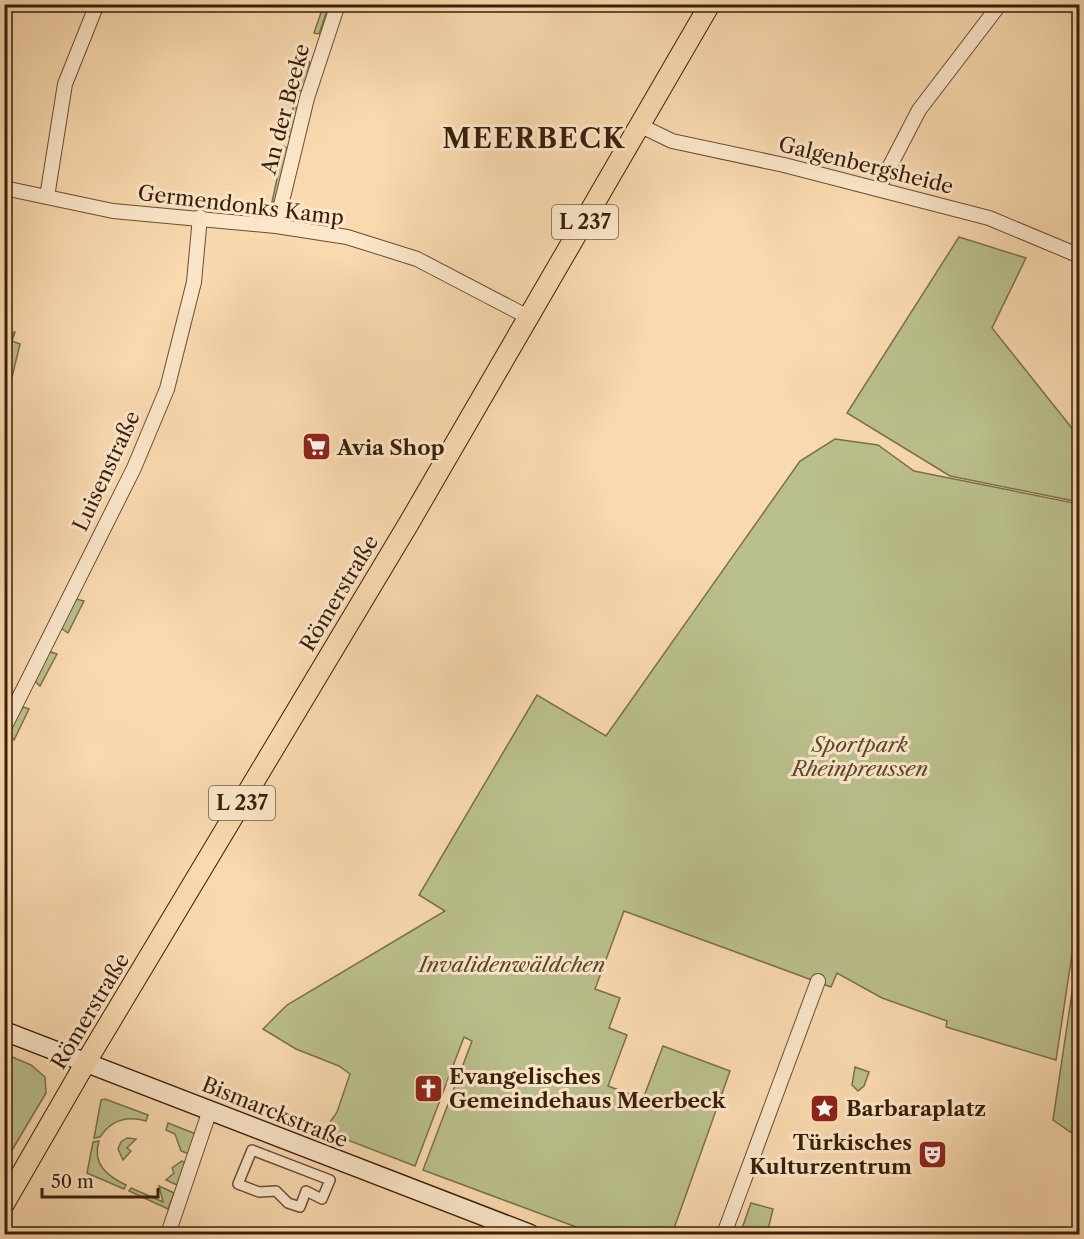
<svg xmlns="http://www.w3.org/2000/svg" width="1084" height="1239" font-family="'Libre Caslon Text',serif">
  <rect width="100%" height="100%" fill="#f9d9ae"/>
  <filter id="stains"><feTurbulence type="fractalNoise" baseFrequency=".00333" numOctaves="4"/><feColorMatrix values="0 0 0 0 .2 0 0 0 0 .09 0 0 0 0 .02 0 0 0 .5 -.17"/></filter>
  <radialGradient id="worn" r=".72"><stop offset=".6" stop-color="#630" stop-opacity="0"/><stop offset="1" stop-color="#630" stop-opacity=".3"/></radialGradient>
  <g fill="#bac08d" stroke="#7a704b" stroke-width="1.5">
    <polygon points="324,4 329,5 319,34 314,33"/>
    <polygon points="307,59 310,63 303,92 297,89"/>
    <polygon points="294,105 298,109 292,136 285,137"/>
    <polygon points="284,146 289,150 278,202 272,202"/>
    <polygon points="959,237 1026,258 992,328 1079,437 1079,502 950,476 847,413"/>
    <polygon points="14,332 15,332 12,341 20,344 6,402 5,374"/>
    <polygon points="835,439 878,445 914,471 1079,504 1079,908 1056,1060 946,1027 947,1021 882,998 837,973 831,987 624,911 595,989 620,998 609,1028 627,1035 608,1086 643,1099 663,1046 730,1071 672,1234 595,1234 423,1170 472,1041 464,1037 415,1166 324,1131 337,1112 350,1074 339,1066 296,1049 263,1029 287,1005 445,911 419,895 537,695 606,736 800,461"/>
    <polygon points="76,599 84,601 68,633 61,628"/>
    <polygon points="51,652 57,654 40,686 34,680 48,653"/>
    <polygon points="23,707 29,709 14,740 7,733"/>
    <polygon points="1079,946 1079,1138 1053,1120"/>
    <polygon points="5,1054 31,1065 45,1077 46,1093 5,1162"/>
    <polygon points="855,1067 869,1072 864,1086 858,1091 852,1085"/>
    <path d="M105,1099L148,1115L146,1121C126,1115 111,1120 100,1137L94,1138L101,1100Z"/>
    <polygon points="168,1123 196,1134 189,1154 181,1151 175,1134 166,1130"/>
    <polygon points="127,1138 136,1139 127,1148 131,1151 123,1160 118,1149 121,1142"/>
    <path d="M99,1141C92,1164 107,1176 126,1185L124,1189L87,1173L93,1142Z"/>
    <polygon points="182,1161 185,1163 177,1185 166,1180 174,1173 172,1168"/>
    <polygon points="159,1186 174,1193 168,1209 129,1191 131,1188 163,1202"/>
    <polygon points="751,1203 773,1209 767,1234 740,1234"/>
  </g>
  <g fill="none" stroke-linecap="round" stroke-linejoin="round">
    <defs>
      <polygon id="pedestrian" points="252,1150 330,1180 322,1199 306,1191 300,1207 288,1203 276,1191 259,1192 238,1184"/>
      <g id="minor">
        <polyline points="639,125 672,141 784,165 989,218 1080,256"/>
        <polyline points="4,188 113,211 276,226 347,237 417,259 530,318"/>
        <polyline points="878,189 919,110 1000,4"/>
        <polyline points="47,197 65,84 97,4"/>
        <polyline points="276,226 307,98 338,4"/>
        <polyline points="4,728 134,468 167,389 194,282 200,217"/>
        <polyline points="168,1234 210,1110"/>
        <polyline points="724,1234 818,981"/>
      </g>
      <polyline id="secondary" points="4,1031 530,1234"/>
      <polyline id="primary" points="4,1204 86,1062 409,523 710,4"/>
    </defs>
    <use href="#pedestrian" stroke="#6a4e32" stroke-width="12"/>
    <use href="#minor" stroke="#6a4e32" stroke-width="16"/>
    <use href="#secondary" stroke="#3a1f09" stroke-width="21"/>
    <use href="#primary" stroke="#3a1f09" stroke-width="22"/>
    <use href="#pedestrian" stroke="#fbe6ca" stroke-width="9"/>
    <use href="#minor" stroke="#fbe6ca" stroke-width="14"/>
    <use href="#secondary" stroke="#fbe6ca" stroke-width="18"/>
    <use href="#primary" stroke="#f9d9ae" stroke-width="20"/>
  </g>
  <defs>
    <symbol id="supermarket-square" viewBox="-11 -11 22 22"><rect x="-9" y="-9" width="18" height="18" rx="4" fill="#8f2418" stroke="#fbe6ca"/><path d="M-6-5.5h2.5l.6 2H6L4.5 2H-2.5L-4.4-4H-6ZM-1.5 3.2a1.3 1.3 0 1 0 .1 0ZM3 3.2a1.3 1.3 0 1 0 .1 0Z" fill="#fff"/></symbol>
    <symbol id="church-square" viewBox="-11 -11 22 22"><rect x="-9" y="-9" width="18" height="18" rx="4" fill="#8f2418" stroke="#fbe6ca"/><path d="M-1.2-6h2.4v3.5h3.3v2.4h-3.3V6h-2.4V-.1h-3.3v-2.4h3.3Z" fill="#fff"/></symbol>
    <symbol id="sight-square" viewBox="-11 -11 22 22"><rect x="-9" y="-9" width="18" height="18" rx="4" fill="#8f2418" stroke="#fbe6ca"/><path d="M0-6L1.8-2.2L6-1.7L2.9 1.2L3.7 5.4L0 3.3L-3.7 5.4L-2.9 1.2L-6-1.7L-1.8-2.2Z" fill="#fff"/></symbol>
    <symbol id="theatre-square" viewBox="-11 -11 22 22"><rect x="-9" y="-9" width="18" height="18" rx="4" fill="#8f2418" stroke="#fbe6ca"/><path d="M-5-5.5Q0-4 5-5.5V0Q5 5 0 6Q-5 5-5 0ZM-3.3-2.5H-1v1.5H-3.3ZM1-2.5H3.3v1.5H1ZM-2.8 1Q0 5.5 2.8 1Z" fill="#fff"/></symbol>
  </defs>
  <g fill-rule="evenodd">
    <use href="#supermarket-square" x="300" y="430" width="33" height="33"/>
    <use href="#church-square" x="412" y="1072" width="33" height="33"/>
    <use href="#sight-square" x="808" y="1092" width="33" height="33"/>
    <use href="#theatre-square" x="916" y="1138" width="33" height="33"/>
  </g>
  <g text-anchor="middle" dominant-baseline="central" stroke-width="6" stroke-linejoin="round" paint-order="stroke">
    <g fill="#fbe6ca" stroke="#745b43" stroke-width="1.5">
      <rect x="552" y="205" width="66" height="34" rx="4.5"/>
      <rect x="209" y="786" width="66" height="34" rx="4.5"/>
    </g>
    <g font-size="20" font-weight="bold" fill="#3a1f09">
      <text x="585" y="222">L 237</text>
      <text x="242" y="803">L 237</text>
    </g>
    <g font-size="21" fill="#3a1f09" stroke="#fbe6ca">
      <text transform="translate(285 109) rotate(-75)">An der Beeke</text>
      <text transform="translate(866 165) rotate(14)">Galgenbergsheide</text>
      <text transform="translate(241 205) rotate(7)">Germendonks Kamp</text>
      <text transform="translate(106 471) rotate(-65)">Luisenstraße</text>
      <text transform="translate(339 593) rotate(-59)">Römerstraße</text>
      <text transform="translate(90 1011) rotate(-59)">Römerstraße</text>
      <text transform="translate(275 1112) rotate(22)">Bismarckstraße</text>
    </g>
    <g font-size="21" font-weight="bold" fill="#3a1f09" stroke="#fbe6ca" text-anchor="start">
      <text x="337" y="447">Avia Shop</text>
      <text x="449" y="1076">Evangelisches<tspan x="449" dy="24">Gemeindehaus Meerbeck</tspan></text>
      <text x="846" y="1108">Barbaraplatz</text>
      <text x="912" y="1142" text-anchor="end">Türkisches<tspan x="912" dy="24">Kulturzentrum</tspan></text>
    </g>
    <g font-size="21" font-style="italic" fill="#5a472a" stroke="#fbe6ca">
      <text x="860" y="744">Sportpark<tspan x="860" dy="24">Rheinpreussen</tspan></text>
      <text x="512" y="964">Invalidenwäldchen</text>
    </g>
    <g font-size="27" font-weight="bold" letter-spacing="1.5" fill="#3a1f09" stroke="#fbe6ca">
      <text x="534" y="138">MEERBECK</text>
    </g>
  </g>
  <rect width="1084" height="1239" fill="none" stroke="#f9d9ae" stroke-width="24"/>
  <rect x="6" y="6" width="1072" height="1227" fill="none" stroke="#3a1f09" stroke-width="3"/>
  <rect x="12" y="12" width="1060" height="1215" fill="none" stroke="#3a1f09" stroke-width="1.5"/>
  <path d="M42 1188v9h116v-9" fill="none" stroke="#3a1f09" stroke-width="3"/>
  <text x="51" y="1188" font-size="18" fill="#3a1f09" stroke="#fbe6ca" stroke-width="4.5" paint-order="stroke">50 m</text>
  <rect width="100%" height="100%" filter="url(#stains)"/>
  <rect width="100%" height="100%" fill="url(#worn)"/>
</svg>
